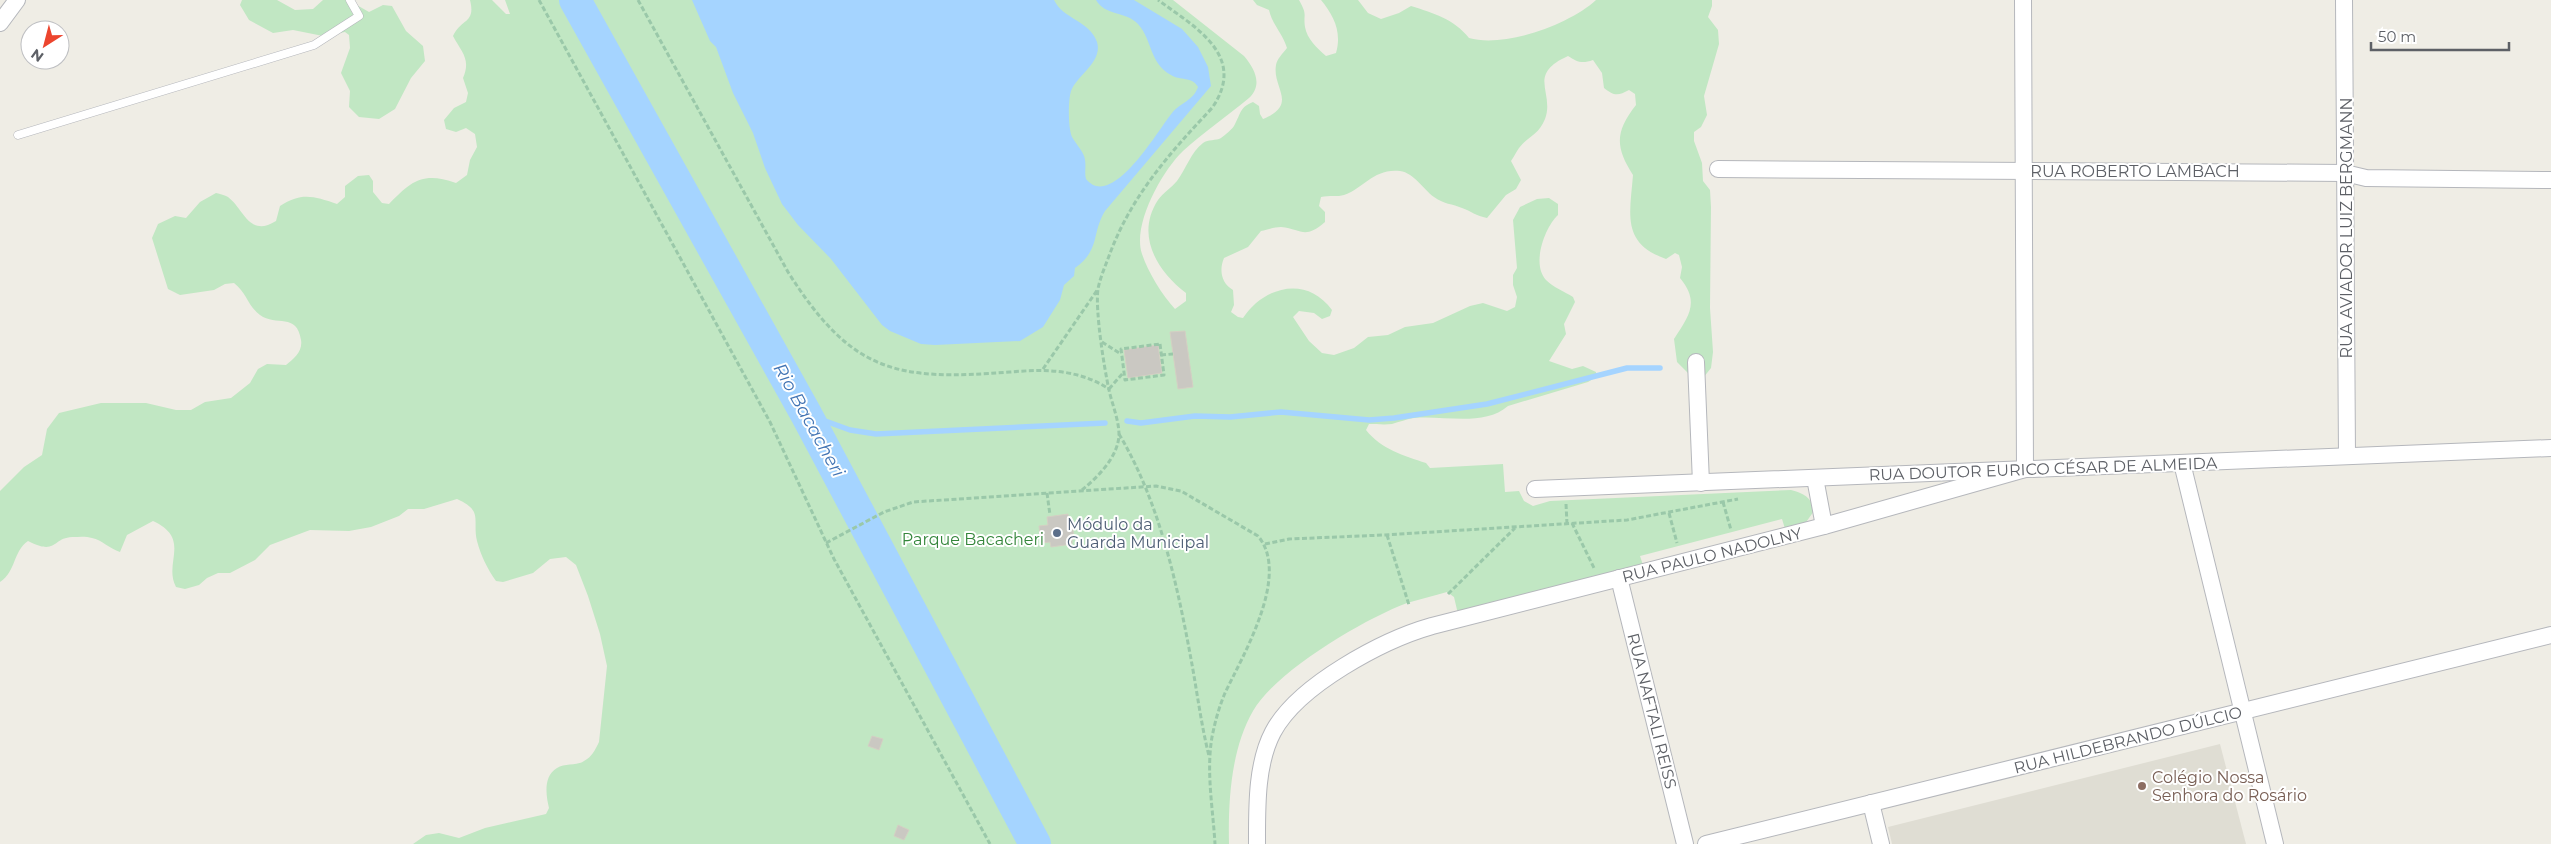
<svg xmlns="http://www.w3.org/2000/svg" width="2551" height="844" font-family="Montserrat,sans-serif">
  <rect width="100%" height="100%" fill="#efede5"/>
  <polygon fill="#dfddd3" points="2220,744 2246,844 1892,844 1888,827"/>
  <g fill="#c1e7c3">
    <polygon points="242,0 277,0 295,10 313,9 323,0 353,0 355,4 369,12 383,5 392,6 406,31 423,46 425,61 411,78 395,109 379,119 359,117 349,107 350,91 341,73 350,48 349,35 345,32 323,36 293,30 273,33 249,20 240,5"/>
    <path d="M470,0H492L506,14H510L505,0H1173L1244,56C1255,69 1263,85 1249,98C1227,116 1204,132 1183,151C1162,171 1132,225 1142,254C1148,272 1162,295 1175,309L1186,301V293C1157,271 1135,235 1158,200C1163,193 1171,188 1177,181C1186,169 1191,152 1203,143C1208,139 1216,141 1221,138C1225,135 1233,129 1235,124C1241,113 1240,107 1253,102L1259,106L1260,114L1263,119C1299,104 1272,88 1276,65C1277,59 1283,53 1287,48C1283,34 1272,24 1269,10L1257,5L1253,0H1299C1308,16 1303,13 1305,27C1307,39 1317,48 1326,56L1336,53C1342,32 1334,16 1321,0H1358L1368,13L1381,19L1399,13L1411,6C1433,13 1454,19 1469,38C1504,48 1569,25 1596,0H1712V6L1708,17L1718,30L1719,44L1704,96L1707,115L1701,127L1694,132V141L1702,163L1703,181L1710,190L1711,207L1710,308L1713,352L1711,368L1703,378L1692,377L1677,362L1674,339C1689,316 1700,302 1680,278L1682,267L1679,255L1675,253L1666,259C1621,243 1630,214 1633,175C1615,147 1615,132 1636,105L1635,94L1629,90C1618,96 1614,96 1604,88L1602,73L1593,60C1582,64 1577,62 1568,56C1526,75 1555,92 1545,119C1538,136 1528,136 1519,148C1516,152 1514,157 1511,161L1521,180L1516,189L1506,195L1487,218C1476,216 1471,211 1462,208C1453,204 1443,204 1434,197C1423,189 1414,173 1400,171C1374,168 1364,188 1344,195C1338,197 1329,195 1321,197L1319,206L1325,212V222C1304,240 1302,229 1281,227C1274,227 1267,230 1261,231L1248,247L1224,258C1219,270 1221,283 1233,290L1234,305L1231,312L1238,317L1243,318C1264,286 1307,275 1332,310L1330,316L1322,319L1314,313L1299,311L1293,317L1309,341L1322,353L1334,355L1354,348L1368,337L1388,335L1405,327L1433,323L1470,306L1483,303L1507,311L1515,307L1517,297L1513,285V275L1517,268L1513,220L1520,207L1537,199L1549,198L1558,204V215C1545,227 1531,264 1546,280C1553,287 1565,292 1573,297L1575,302L1564,324L1566,334L1549,361L1572,369L1583,366L1596,372V377L1588,382L1508,406C1484,427 1443,415 1414,418C1407,419 1399,422 1392,424C1384,425 1376,424 1369,424L1366,430C1381,449 1404,456 1426,463L1430,468L1503,464L1505,492L1519,491L1524,501L1533,506L1550,501L1791,490C1804,493 1812,498 1814,511L1804,525L1786,532L1782,519L1640,556L1644,568L1458,614L1454,597L1447,592C1434,596 1420,599 1407,603C1364,619 1276,671 1253,711C1231,749 1228,801 1229,844H413L426,835L439,833L459,838L485,828L546,814L549,808C546,796 543,776 557,768C565,763 577,766 584,761C592,757 595,750 599,742L607,666L600,634L588,596L576,565L566,557L550,559L533,573L503,582L496,581C487,568 481,556 477,541C472,520 484,511 457,499L424,509H408L399,516L371,527L349,531L310,530L270,545L255,560L230,573H218L207,578L199,585L185,589L176,587C163,563 192,539 153,521L127,535L120,552C110,549 102,540 92,538C86,536 78,537 72,537C52,538 57,556 28,541C13,551 16,572 0,582V491L24,467L42,455L47,429L59,413L101,403H146L176,410H191L205,402L231,398L250,383L258,369L267,364L286,365C294,359 303,351 301,340C297,312 276,327 260,315C247,305 247,293 234,283L225,284L214,290L180,295L168,289L152,238L158,224L175,216L186,218L200,202L216,193C220,194 225,195 228,197C244,209 249,238 276,221L280,206C301,192 314,196 337,204L345,197V186L358,176L369,175L373,181V192L382,203L389,204C411,181 423,171 456,183L467,175L470,160L477,147L475,134L466,128L456,132L446,129L444,120L454,108L466,102L468,93L463,78C471,59 462,53 453,36C461,18 476,24 470,0Z"/>
  </g>
  <path fill="#a5d4ff" d="M692,0H1054C1063,19 1090,21 1097,42C1103,62 1077,75 1071,91C1068,101 1068,128 1072,137C1076,144 1082,150 1084,156C1087,164 1084,172 1086,179C1112,211 1158,130 1172,113C1181,102 1193,101 1198,87C1192,76 1180,81 1171,75C1149,63 1153,41 1138,24C1126,11 1105,16 1096,0H1134L1182,29L1198,47L1208,67L1211,86L1105,211C1091,234 1101,249 1075,268L1074,276L1064,285L1060,300L1043,327L1020,341L935,345L921,344L890,331L882,325L831,259L798,225L782,204L765,168L753,133L733,93L716,47L710,41Z"/>
  <g fill="none" stroke-linecap="round" stroke-linejoin="round">
    <g stroke="#a5d4ff" stroke-width="5.5">
      <polyline points="806,414 850,430 876,434 1105,423"/>
      <polyline points="1127,421 1141,423 1195,416 1230,417 1281,412 1369,420 1394,418 1487,404 1627,368 1660,368"/>
    </g>
    <polyline stroke="#a5d4ff" stroke-width="32" points="575,0 806,414 1035,844"/>
  </g>
  <g fill="#cac8c2" stroke="#d4d0c3">
    <polygon points="1185,331 1193,387 1178,389 1170,332"/>
    <polygon points="1158,345 1162,373 1128,378 1124,350"/>
    <polygon points="1068,514 1069,522 1072,522 1074,539 1072,539 1072,544 1051,547 1050,542 1041,543 1039,526 1048,525 1047,517"/>
    <polygon points="872,736 883,739 879,750 868,746"/>
    <polygon points="898,825 909,830 904,840 894,836"/>
  </g>
  <g fill="none" stroke-linecap="round" stroke-linejoin="round">
    <defs>
      <polyline id="service" points="18,135 314,45 359,16 350,0"/>
      <g id="minor">
        <polyline points="2344,0 2347,456"/>
        <polyline points="0,23 17,0"/>
        <polyline points="1718,169 2345,173 2366,178 2551,180"/>
        <polyline points="1696,362 1701,483"/>
        <polyline points="2182,463 2275,844"/>
        <polyline points="1815,478 1824,526"/>
        <polyline points="1535,489 2551,448"/>
        <polyline points="1619,578 1685,844"/>
        <polyline points="1871,803 1881,844"/>
        <path d="M1257,844C1257,808 1256,764 1273,732C1298,685 1383,640 1432,626L1824,526L2025,469L2023,0"/>
        <polyline points="1706,844 2551,635"/>
      </g>
    </defs>
    <use href="#service" stroke="#b5b7bc" stroke-width="9"/>
    <use href="#minor" stroke="#b5b7bc" stroke-width="18"/>
    <g stroke="#9ac8a9" stroke-width="3" stroke-dasharray="5 2.5" stroke-linecap="butt">
      <polyline points="539,0 770,422 834,559 990,844"/>
      <path d="M638,0L788,272C852,373 896,381 1010,372C1045,369 1078,369 1109,389"/>
      <polyline points="1102,342 1121,354"/>
      <polygon points="1160,344 1164,375 1125,380 1121,349"/>
      <polyline points="1161,355 1173,354"/>
      <polyline points="1043,369 1098,289"/>
      <polyline points="1109,389 1123,373"/>
      <path d="M1119,434C1159,501 1177,583 1191,659C1197,691 1201,724 1209,756"/>
      <path d="M1082,490C1098,477 1118,457 1119,435C1119,420 1112,404 1109,390C1104,367 1095,310 1098,289C1100,278 1105,267 1109,256C1131,196 1169,154 1212,108C1248,56 1195,27 1158,0"/>
      <polyline points="1047,493 1050,515"/>
      <polyline points="1723,502 1731,530"/>
      <polyline points="1566,504 1567,524"/>
      <polyline points="1669,513 1677,543"/>
      <polyline points="1572,523 1594,568"/>
      <polyline points="1387,535 1409,605"/>
      <path d="M826,543L884,512L913,502L1156,486L1181,491L1258,536C1291,575 1243,655 1225,693C1219,707 1215,722 1212,737C1206,772 1213,809 1215,844"/>
      <polyline points="1265,544 1289,539 1384,535 1627,520 1738,499"/>
      <polyline points="1448,594 1515,528"/>
    </g>
    <use href="#service" stroke="#fff" stroke-width="8"/>
    <use href="#minor" stroke="#fff" stroke-width="16"/>
  </g>
  <circle fill="#5c6f8a" stroke="#fff" stroke-width="2" cx="1057" cy="533" r="5"/>
  <circle fill="#8d6e63" stroke="#fff" stroke-width="2" cx="2142" cy="786" r="5"/>
  <g text-anchor="middle" dominant-baseline="central" stroke-width="4" stroke-linejoin="round" paint-order="stroke">
    <g font-size="16" fill="#5d6066" stroke="#fff">
      <text x="2135" y="171">RUA ROBERTO LAMBACH</text>
      <text transform="translate(2346 228) rotate(-90)">RUA AVIADOR LUIZ BERGMANN</text>
      <text transform="translate(2043 469) rotate(-2)">RUA DOUTOR EURICO CÉSAR DE ALMEIDA</text>
      <text transform="translate(1712 555) rotate(-14)">RUA PAULO NADOLNY</text>
      <text transform="translate(1652 711) rotate(76)">RUA NAFTALI REISS</text>
      <text transform="translate(2128 740) rotate(-14)">RUA HILDEBRANDO DÚLCIO</text>
    </g>
    <g font-size="16" fill="#4e5e75" stroke="#fff" text-anchor="start">
      <text x="1067" y="524">Módulo da<tspan x="1067" dy="18">Guarda Municipal</tspan></text>
    </g>
    <g font-size="16" fill="#34863b" stroke="#fff">
      <text x="973" y="539">Parque Bacacheri</text>
    </g>
    <g font-size="16" fill="#785e54" stroke="#fff" text-anchor="start">
      <text x="2152" y="777">Colégio Nossa<tspan x="2152" dy="18">Senhora do Rosário</tspan></text>
    </g>
    <g font-size="18" font-style="italic" fill="#4073b3" stroke="#fff">
      <text transform="translate(809 420) rotate(61)">Rio Bacacheri</text>
    </g>
  </g>
  <g transform="translate(45 45) rotate(216)"><circle r="24" fill="#ffffff" stroke="#bebfc2"/>
  <path d="M0-4L9 19L0 12L-9 19Z" fill="#ec452e"/>
  <text y="-8" font-size="14" font-weight="bold" text-anchor="middle" fill="#5d6066">N</text>
  </g>
  <path d="M2371 42v8h138v-8" fill="none" stroke="#5d6066" stroke-width="2.5"/>
  <text x="2378" y="42" font-size="15" fill="#5d6066" stroke="#ffffff" stroke-width="4" paint-order="stroke">50 m</text>
</svg>
